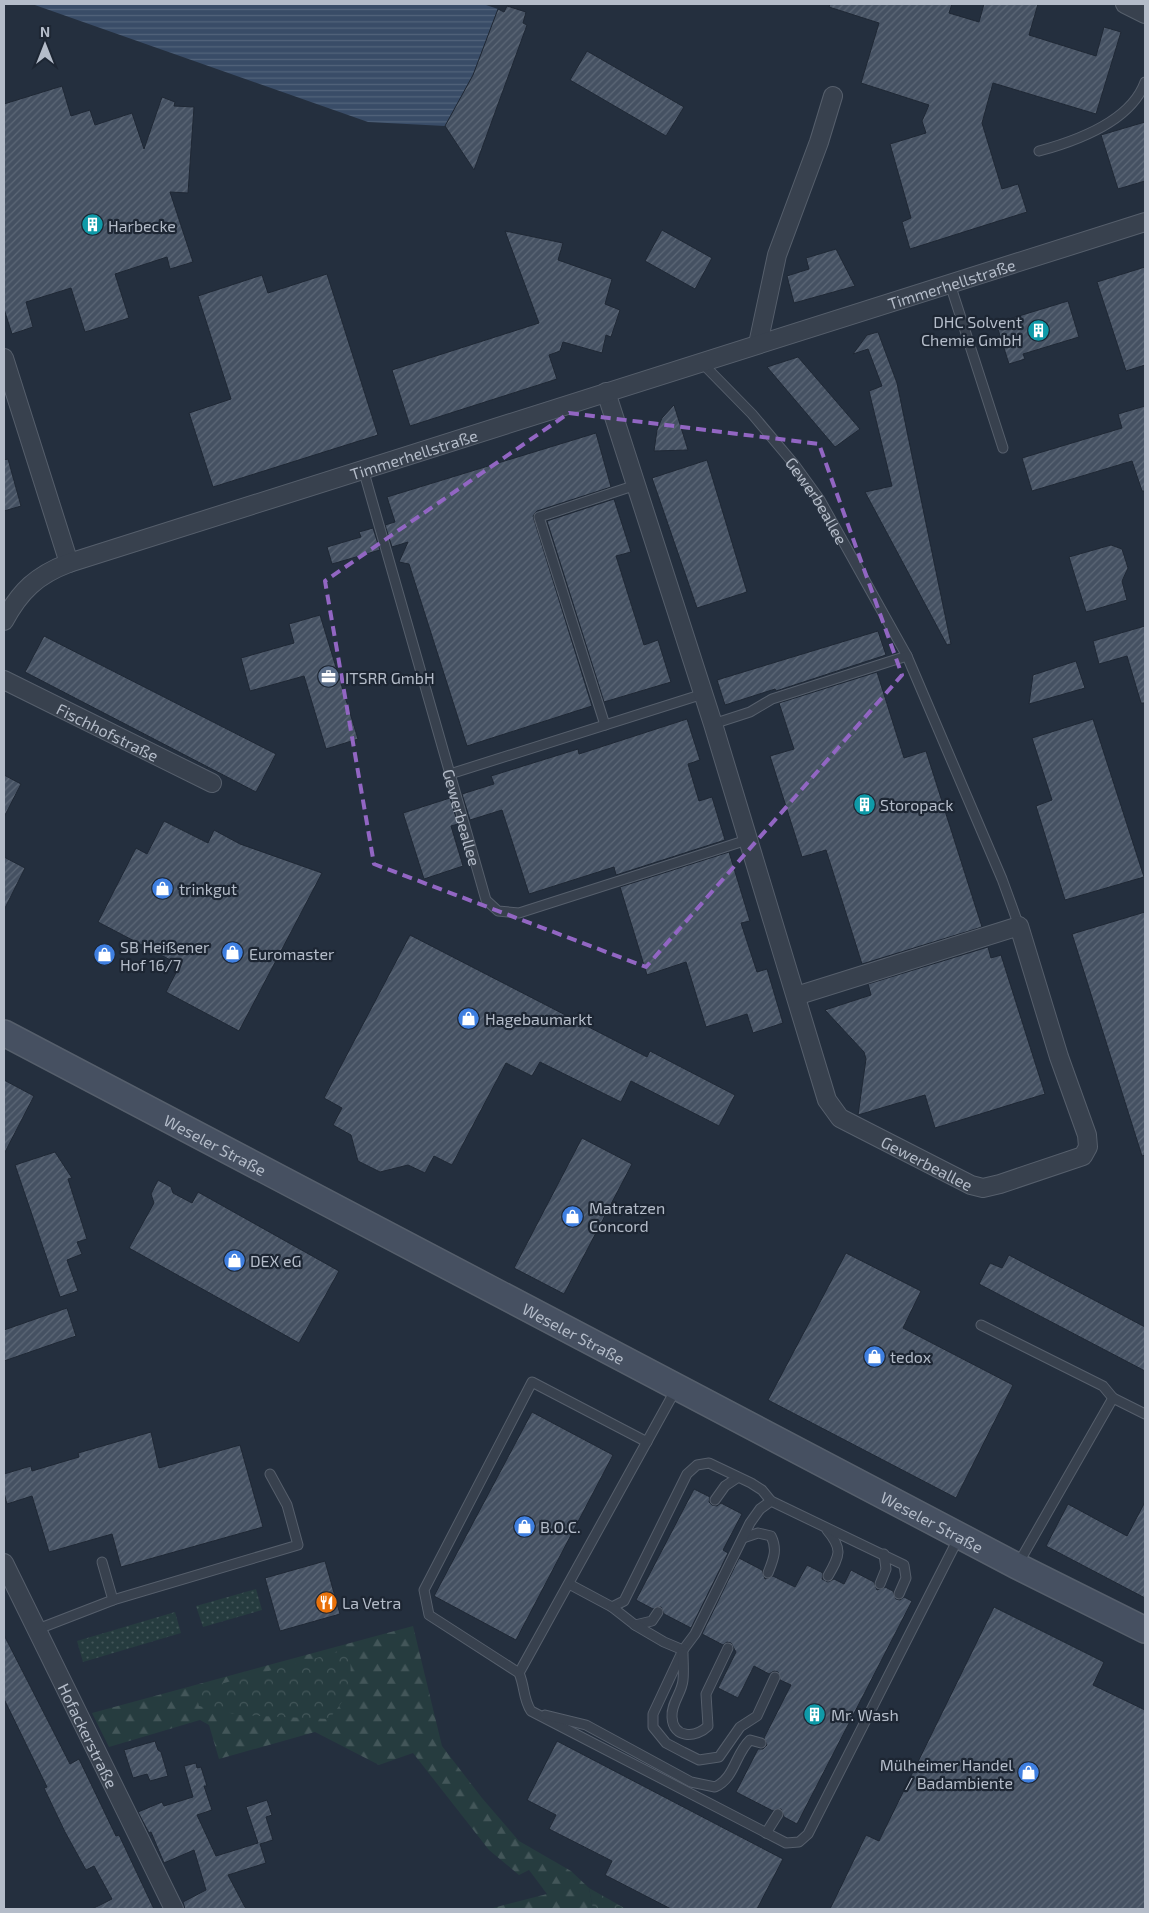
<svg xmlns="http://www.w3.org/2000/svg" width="1149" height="1913" font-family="'Exo 2',sans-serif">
  <defs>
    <pattern id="grass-dots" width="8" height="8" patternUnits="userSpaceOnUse" patternTransform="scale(1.25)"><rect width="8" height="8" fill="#263c3f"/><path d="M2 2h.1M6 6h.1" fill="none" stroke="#435659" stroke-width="1.8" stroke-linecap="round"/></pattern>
    <pattern id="forest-firs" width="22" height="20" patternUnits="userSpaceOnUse" patternTransform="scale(1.25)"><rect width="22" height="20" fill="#263c3f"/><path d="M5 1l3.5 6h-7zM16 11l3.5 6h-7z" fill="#435659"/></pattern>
    <pattern id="park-crowns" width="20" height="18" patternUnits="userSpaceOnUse" patternTransform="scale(1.25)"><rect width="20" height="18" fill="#263c3f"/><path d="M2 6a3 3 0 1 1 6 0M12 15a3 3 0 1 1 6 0" fill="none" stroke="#435659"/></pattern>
    <pattern id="water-rules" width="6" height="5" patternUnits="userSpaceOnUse" patternTransform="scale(1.25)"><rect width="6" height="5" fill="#394c67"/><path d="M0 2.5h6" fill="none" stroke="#53647b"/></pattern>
    <pattern id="building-hatch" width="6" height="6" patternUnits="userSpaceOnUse" patternTransform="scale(1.25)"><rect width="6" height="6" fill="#455162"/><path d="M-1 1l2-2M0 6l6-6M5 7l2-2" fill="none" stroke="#5d6877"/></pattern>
  </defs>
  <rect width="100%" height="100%" fill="#242f3e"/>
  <g fill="url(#grass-dots)">
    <polygon points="256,1589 262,1610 203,1627 196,1606"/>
    <polygon points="175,1612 181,1633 83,1662 77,1641"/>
  </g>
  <polygon fill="url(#forest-firs)" points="413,1626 442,1746 482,1798 519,1841 571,1871 589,1888 593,1909 489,1909 547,1894 529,1870 519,1875 489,1850 413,1753 379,1765 315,1732 219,1759 209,1725 200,1720 109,1747 92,1713"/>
  <g fill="url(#park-crowns)">
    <path d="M349,1649C353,1683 351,1693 329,1719L239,1715L199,1706L195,1691Z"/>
    <polygon points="589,1888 626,1909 593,1909"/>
  </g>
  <polygon fill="url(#water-rules)" points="32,4 483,4 498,9 473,75 445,126 368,122"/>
  <g fill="url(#building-hatch)" stroke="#1f2835">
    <polygon points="830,4 952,4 949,13 979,22 984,4 1038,4 1029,35 1096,56 1104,27 1121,32 1096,114 993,83 982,123 1002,189 1018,184 1027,212 910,249 902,222 911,218 890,144 926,133 922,121 929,105 861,83 879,23 829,7"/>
    <polygon points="507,6 526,12 523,23 527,25 474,170 445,126 473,75 498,9 504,12"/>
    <polygon points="587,51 684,107 666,136 570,80"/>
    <polygon points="62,86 71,116 90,110 95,125 132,113 144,149 162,97 175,102 174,106 194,107 188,193 170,192 193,262 170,269 167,257 115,274 129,318 85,332 71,288 26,302 33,327 12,334 4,309 4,104"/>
    <polygon points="1145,122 1145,181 1118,189 1101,135"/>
    <polygon points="662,230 712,258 695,289 645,261"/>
    <polygon points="505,231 563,243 558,260 612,279 605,304 620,310 611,337 606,335 602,353 563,342 560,351 549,355 557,379 410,426 392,370 539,323"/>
    <polygon points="836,249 855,286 794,303 787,276 809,269 806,258"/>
    <polygon points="1145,267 1145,365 1126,371 1097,282"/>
    <polygon points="327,274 378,435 213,487 189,413 231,399 198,296 262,275 268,293"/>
    <polygon points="1068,301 1079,337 1023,354 1025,359 1009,364 996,323"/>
    <polygon points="878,332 897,383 951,644 947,645 865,492 892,486 869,391 882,386 868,349 853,354 867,335"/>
    <polygon points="798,357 860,429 835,447 767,367"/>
    <polygon points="674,405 688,450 654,451 657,430 662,418"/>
    <polygon points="1145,406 1145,491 1142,491 1132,461 1032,491 1022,458 1122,428 1118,414"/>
    <polygon points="596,433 611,487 537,511 533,516 592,706 467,746 409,564 399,562 408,542 392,547 385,525 395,522 387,497"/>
    <polygon points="8,459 21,506 4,511 4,460"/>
    <polygon points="707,460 747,592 697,608 652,478"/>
    <polygon points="614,499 631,552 616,556 644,645 658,640 671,682 604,702 547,521"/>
    <polygon points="373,528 380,550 332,564 327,547 361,537 359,532"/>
    <polygon points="1111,545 1122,549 1128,568 1122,581 1127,600 1086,612 1069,557"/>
    <polygon points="320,615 358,739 326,749 304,676 250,691 241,658 294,643 289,624"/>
    <polygon points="1145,626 1145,703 1141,703 1127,656 1099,664 1093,641"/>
    <polygon points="878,631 886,655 776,691 775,689 725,705 717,680"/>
    <polygon points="44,636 276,754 256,792 25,672"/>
    <polygon points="1076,661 1085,688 1029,704 1033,675"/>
    <polygon points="877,672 904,758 926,751 982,927 862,964 826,850 802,857 770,756 794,749 779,703"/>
    <polygon points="687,719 700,760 688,764 699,801 712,797 725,840 616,875 614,867 529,894 502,810 470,820 462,794 494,784 491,776 578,749 579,754"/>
    <polygon points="1093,719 1144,877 1065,900 1036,806 1052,800 1032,738"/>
    <polygon points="4,775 21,784 4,817"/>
    <polygon points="450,798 458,824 451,826 463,866 424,879 403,813"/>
    <polygon points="164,821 208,843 214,830 240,844 322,873 239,1031 166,992 180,965 98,922 136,848 147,854"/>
    <polygon points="729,852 750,921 741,923 757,972 767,969 783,1023 753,1033 747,1014 706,1027 686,962 647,975 620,887"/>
    <polygon points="4,857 25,868 4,910"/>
    <polygon points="1145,912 1145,1155 1142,1156 1072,934"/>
    <polygon points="410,935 647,1057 650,1051 735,1095 719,1126 631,1081 621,1102 540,1062 532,1076 506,1063 452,1165 434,1156 425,1173 408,1165 380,1172 358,1161 351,1135 333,1125 342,1108 324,1098"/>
    <polygon points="988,947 991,958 1001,955 1045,1094 935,1128 925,1095 858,1115 866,1059 864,1052 825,1010 871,995 868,984"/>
    <polygon points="4,1080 34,1096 4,1154"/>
    <polygon points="582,1138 632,1164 564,1294 514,1268"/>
    <polygon points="55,1152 72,1178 68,1179 87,1239 77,1242 82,1254 67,1260 78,1291 60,1297 15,1165"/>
    <polygon points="158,1180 171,1187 173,1193 192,1203 198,1192 339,1271 299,1343 129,1248 154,1203 151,1194"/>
    <polygon points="846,1253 921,1291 903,1328 1013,1385 956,1498 768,1400"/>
    <polygon points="1009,1255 1145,1327 1145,1371 979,1284 990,1263 1002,1268"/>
    <polygon points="67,1308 76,1336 4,1361 4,1330"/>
    <polygon points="532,1412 613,1455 516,1640 434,1596"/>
    <polygon points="151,1432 159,1468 240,1445 263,1527 121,1567 112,1534 49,1552 32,1496 7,1504 4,1493 4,1474 31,1466 32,1471 79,1457 78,1453"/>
    <polygon points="694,1489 710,1497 709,1502 712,1505 717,1506 721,1503 742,1514 723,1550 728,1553 691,1628 664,1614 661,1607 653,1609 636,1600"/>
    <polygon points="1145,1502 1145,1598 1046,1546 1068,1504 1127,1536"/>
    <polygon points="739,1558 762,1570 765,1579 773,1576 795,1587 807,1565 823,1573 822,1579 828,1582 834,1579 844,1584 851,1570 874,1582 877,1590 885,1587 893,1591 896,1599 900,1600 904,1597 912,1601 797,1824 784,1817 781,1809 773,1811 736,1792 758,1749 763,1749 767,1745 764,1738 791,1685 780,1680 778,1672 774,1671 769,1674 754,1666 738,1698 718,1688 736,1652 731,1643 727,1642 723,1645 702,1634"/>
    <polygon points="325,1561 340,1614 280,1631 265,1578"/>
    <polygon points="994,1607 1104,1662 1093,1685 1145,1710 1145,1909 830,1909 866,1835 879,1841"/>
    <polygon points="4,1635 70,1764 79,1759 116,1836 119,1835 154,1909 92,1909 112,1899 94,1866 86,1870 65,1832 44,1788 47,1787 4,1699"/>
    <polygon points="155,1741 158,1750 161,1752 168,1776 150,1781 147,1774 133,1778 124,1750"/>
    <polygon points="557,1741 783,1859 757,1909 671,1909 605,1875 612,1861 549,1829 556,1815 527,1800"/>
    <polygon points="196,1763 197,1768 201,1767 207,1786 204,1786 212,1810 197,1815 216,1856 258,1843 246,1807 267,1800 272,1815 266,1817 273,1840 260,1844 266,1863 228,1875 246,1909 185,1909 183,1902 206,1890 194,1850 164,1863 151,1832 149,1833 138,1812 162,1802 164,1806 193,1797 184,1766"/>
  </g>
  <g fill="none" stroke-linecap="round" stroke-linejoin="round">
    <defs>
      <g id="service">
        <path d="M1039,151C1076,141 1131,121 1145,82"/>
        <polyline points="950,284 1003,448"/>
        <path id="s1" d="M702,363L752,414L794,464L820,500L907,656L1002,879L1019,926"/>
        <path id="s2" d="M363,469L486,900L498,911L519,913L747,840"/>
        <polyline points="713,724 750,712 772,699 907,656"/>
        <polyline points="605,725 539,517 636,485"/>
        <polyline points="450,774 703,694"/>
        <polyline points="981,1325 1103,1386 1113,1398"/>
        <path d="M647,1442L532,1382L424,1590L429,1615L519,1673C525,1687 523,1699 531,1711L786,1843L799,1842L808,1834L959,1537"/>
        <polyline points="715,1500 725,1486 737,1478"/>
        <path d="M827,1530C843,1549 840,1555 828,1576"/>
        <path d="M743,1538L758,1533L771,1536C778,1550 773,1560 768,1573"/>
        <polyline points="1018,1564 1113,1398 1145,1414"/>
        <polyline points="569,1584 612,1607 624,1601 687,1474 697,1465 709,1463 751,1483 762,1490 771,1501 904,1565 906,1578 899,1594"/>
        <polyline points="880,1584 886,1569 884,1554"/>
        <polyline points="113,1600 298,1545 287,1505 270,1474"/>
        <polyline points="612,1607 635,1625 652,1621 658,1612"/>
        <polyline points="635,1625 664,1642 683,1650 695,1634 750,1523 760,1509 771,1501"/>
        <polyline points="38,1629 113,1600 102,1562"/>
        <polyline points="683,1650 653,1714 653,1727 666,1743 683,1752 699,1760 719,1757 740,1727 757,1716 775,1677"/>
        <path d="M683,1653C683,1661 684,1671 683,1680C682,1693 671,1703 672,1717C673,1739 696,1738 708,1726L706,1694L728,1648"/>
        <polyline points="519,1673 676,1389"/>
        <path d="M545,1715L586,1725L691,1782L715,1787C735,1778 735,1754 750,1740L761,1743"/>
        <polyline points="766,1833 778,1814"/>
      </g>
      <g id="minor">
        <polyline points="1125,4 1145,14"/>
        <polyline points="758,344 777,255 819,142 833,96"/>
        <polyline points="4,358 69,563"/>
        <path id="s3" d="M606,392L713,724L827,1100L840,1118L971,1185L983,1188L1000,1184L1083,1156L1088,1147L1087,1135L1059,1057L1019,926L796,996"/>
        <path id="s4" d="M4,621C20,591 37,575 69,563L1145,222"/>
        <path id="s5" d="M4,680L212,783"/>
        <path id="s6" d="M4,1563L174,1909"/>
      </g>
      <g id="secondary">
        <path id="s7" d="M4,1033L1017,1566L1145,1630"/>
      </g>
    </defs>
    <use href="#service" stroke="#565f6c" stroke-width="11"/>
    <use href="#minor" stroke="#565f6c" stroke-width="20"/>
    <use href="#secondary" stroke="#565f6c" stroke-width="28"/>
    <use href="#service" stroke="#38414e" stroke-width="9"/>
    <use href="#minor" stroke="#38414e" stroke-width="18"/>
    <use href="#secondary" stroke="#465061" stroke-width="25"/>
  </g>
  <path fill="none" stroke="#9266c3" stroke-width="4" stroke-dasharray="10 6" stroke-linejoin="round" d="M569,413L819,444L902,675L646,967L374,864L325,581Z"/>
  <defs>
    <symbol id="building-disc" viewBox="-11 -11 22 22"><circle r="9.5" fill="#0f9aa8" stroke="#1d2633"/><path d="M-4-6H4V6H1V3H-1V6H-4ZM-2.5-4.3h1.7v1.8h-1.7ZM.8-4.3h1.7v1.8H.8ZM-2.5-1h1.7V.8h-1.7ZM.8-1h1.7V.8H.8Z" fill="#fff"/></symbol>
    <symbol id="office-disc" viewBox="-11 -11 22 22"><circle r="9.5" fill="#5c6f8a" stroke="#1d2633"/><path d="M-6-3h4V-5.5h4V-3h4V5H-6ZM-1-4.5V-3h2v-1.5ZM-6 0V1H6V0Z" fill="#fff"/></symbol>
    <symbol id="shop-disc" viewBox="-11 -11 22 22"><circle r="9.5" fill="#3f7fe0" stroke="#1d2633"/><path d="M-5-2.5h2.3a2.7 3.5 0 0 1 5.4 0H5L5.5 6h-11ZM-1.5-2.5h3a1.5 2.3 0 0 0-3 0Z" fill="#fff"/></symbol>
    <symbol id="restaurant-disc" viewBox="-11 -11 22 22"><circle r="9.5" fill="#e8710a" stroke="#1d2633"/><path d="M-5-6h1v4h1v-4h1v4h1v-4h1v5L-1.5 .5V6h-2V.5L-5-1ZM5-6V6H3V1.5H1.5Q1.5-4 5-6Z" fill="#fff"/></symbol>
  </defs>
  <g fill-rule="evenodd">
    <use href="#building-disc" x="80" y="212" width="25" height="25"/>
    <use href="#building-disc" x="1026" y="318" width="25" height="25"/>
    <use href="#office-disc" x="316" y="664" width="25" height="25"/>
    <use href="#building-disc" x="852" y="792" width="25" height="25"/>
    <use href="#shop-disc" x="150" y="876" width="25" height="25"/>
    <use href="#shop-disc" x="220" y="940" width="25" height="25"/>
    <use href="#shop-disc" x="92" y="942" width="25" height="25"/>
    <use href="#shop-disc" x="456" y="1006" width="25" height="25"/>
    <use href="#shop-disc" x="560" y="1204" width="25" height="25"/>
    <use href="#shop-disc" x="222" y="1248" width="25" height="25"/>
    <use href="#shop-disc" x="862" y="1344" width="25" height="25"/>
    <use href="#shop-disc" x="512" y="1514" width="25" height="25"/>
    <use href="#restaurant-disc" x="314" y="1590" width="25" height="25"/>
    <use href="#building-disc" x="802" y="1702" width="25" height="25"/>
    <use href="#shop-disc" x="1016" y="1760" width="25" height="25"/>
  </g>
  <g text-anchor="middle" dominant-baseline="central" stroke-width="4.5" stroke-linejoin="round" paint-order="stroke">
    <g font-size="16" fill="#b4bcc9" stroke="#1d2633" text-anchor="start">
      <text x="108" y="225">Harbecke</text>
      <text x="1022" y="321" text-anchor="end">DHC Solvent<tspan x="1022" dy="18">Chemie GmbH</tspan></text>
      <text x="345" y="677">ITSRR GmbH</text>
      <text x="880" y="804">Storopack</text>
      <text x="179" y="888">trinkgut</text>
      <text x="120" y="946">SB Heißener<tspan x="120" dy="18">Hof 16/7</tspan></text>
      <text x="249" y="953">Euromaster</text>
      <text x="485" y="1018">Hagebaumarkt</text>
      <text x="589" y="1207">Matratzen<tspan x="589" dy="18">Concord</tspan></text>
      <text x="250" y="1260">DEX eG</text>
      <text x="890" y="1356">tedox</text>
      <text x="540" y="1526">B.O.C.</text>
      <text x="342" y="1602">La Vetra</text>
      <text x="831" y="1714">Mr. Wash</text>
      <text x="1013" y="1764" text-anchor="end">Mülheimer Handel<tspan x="1013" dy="18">/ Badambiente</tspan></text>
    </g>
    <g font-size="16" fill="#b4bcc9" stroke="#1d2633">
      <text stroke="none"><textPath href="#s4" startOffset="1015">Timmerhellstraße</textPath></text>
      <text stroke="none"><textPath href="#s4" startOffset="451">Timmerhellstraße</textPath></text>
      <text stroke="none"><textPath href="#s1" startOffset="180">Gewerbeallee</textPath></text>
      <text stroke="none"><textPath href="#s5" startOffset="116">Fischhofstraße</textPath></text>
      <text stroke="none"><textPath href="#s2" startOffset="362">Gewerbeallee</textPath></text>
      <text stroke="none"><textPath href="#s7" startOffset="239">Weseler Straße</textPath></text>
      <text stroke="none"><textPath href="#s3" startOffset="862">Gewerbeallee</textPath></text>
      <text stroke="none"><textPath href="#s7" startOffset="644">Weseler Straße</textPath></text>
      <text stroke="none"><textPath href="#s7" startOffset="1049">Weseler Straße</textPath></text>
      <text stroke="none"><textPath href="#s6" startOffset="192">Hofackerstraße</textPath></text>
    </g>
  </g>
  <rect width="1149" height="1913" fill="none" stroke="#b4bcc9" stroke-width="10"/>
  <g transform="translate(45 45)" stroke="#1d2633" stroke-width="4" paint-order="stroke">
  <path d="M0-4L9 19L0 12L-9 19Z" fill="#b4bcc9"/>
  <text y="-8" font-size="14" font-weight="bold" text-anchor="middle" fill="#b4bcc9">N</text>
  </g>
</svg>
